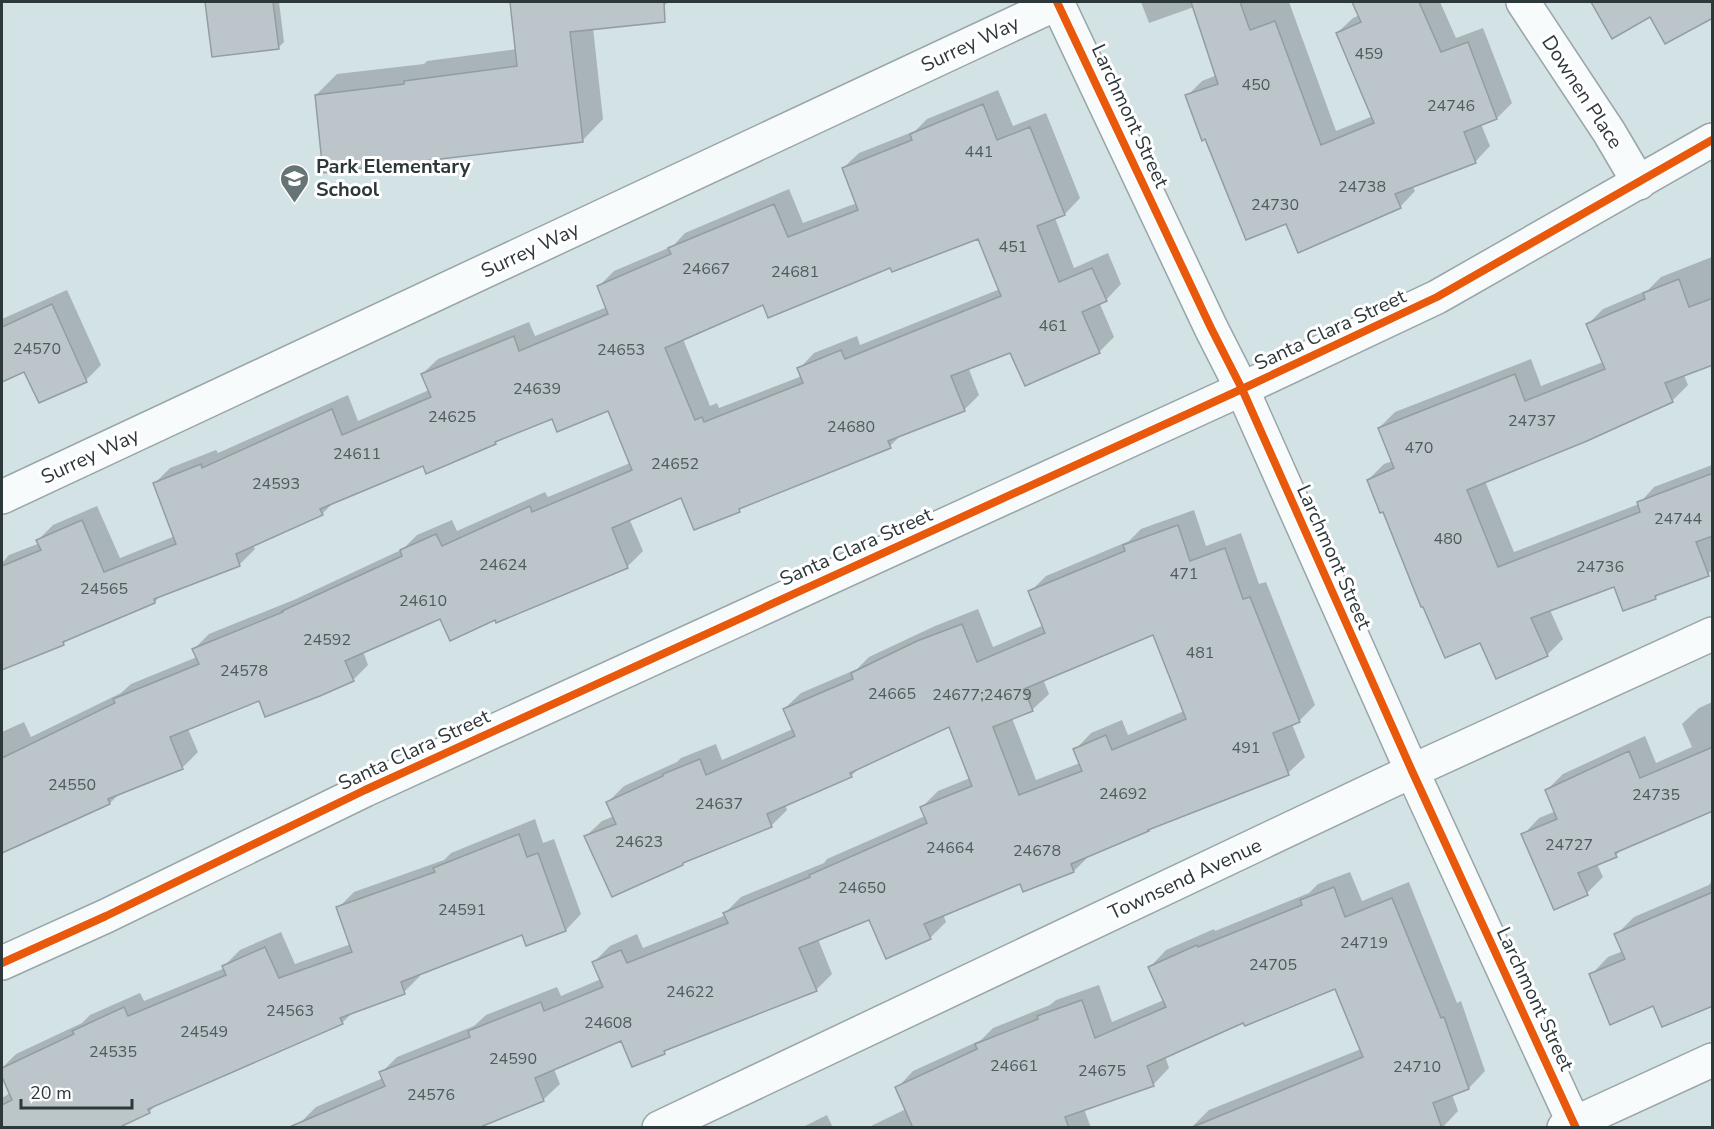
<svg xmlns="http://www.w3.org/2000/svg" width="1714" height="1129" font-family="'Nunito Sans',sans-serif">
  <rect width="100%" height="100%" fill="#d3e2e5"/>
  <g fill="#0003" fill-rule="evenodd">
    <polygon points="207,2 279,2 284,42 278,48 213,56"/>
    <polygon points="512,2 668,2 647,22 593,28 603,119 583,140 316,95 337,74 424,64 427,61 517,49"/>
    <polygon points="1141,2 1289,2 1336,131 1373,116 1337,33 1353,18 1360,15 1354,2 1440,2 1456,38 1483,28 1512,103 1497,118 1481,124 1490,146 1475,162 1412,185 1415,191 1400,207 1187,96 1202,81 1217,75 1194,7 1149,23"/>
    <polygon points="1592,2 1712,2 1712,16 1651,15 1612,37"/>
    <path d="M998,90L1013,126L1046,113L1080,198L1065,214L1055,218L1074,268L1108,253L1121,284L1106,300L1099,302L1114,337L1099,352L1011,351L968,367L979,395L964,410L902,434L890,446L744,505L739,510L682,496L629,518L643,551L628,566L497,621L496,618L441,617L363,651L368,665L353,680L260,699L188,729L198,752L183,767L120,793L110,803L6,850L2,839V732L24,722L31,737L121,693L131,684L197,657L194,649L209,634L296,599L403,549L417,535L452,520L457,531L545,492L548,497L630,463L609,409L553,417L500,438L495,443L424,464L334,502L322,514L253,545L255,549L239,565L162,594L155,602L68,639L63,644L2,668V563L9,555L40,543L38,540L53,525L97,506L120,558L175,536L155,483L170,468L216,450L218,453L348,395L358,421L429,390L422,374L438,359L529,322L535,336L607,307L599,286L614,271L673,246L685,233L789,189L803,223L857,203L843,168L859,153L915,131L927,119ZM979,237L1000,289L860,345L857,336L814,353L799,369L802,376L719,408L717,403L710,406L683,339L764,303L891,266Z"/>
    <polygon points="1712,257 1712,364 1684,375 1688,385 1672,401 1586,439 1485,481 1514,552 1639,504 1654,487 1712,465 1712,570 1708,574 1660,593 1655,598 1615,585 1550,610 1563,639 1547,655 1481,641 1384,510 1368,480 1384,464 1393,461 1379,428 1395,412 1531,359 1541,386 1603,362 1587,325 1603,309 1648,290 1661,277"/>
    <polygon points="67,290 101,365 86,380 25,370 2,381 2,319"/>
    <path d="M1194,510L1206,546L1241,533L1259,584L1266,582L1315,705L1299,721L1292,724L1305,757L1288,773L1151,827L1091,854L1074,871L1021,882L943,914L946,922L930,938L869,918L818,939L832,974L816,990L668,1048L664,1052L622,1039L554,1069L560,1084L543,1100L492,1120L482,1128H288L301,1122L316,1107L383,1078L381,1073L397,1057L474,1026L486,1015L557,987L561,996L601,979L594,962L610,946L637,934L643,948L726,915L725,913L741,897L824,863L827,859L925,816L922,807L938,791L970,778L949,725L861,766L851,776L785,804L787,810L771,826L686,861L682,864L585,837L602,821L614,816L608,802L624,786L677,762L681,758L716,744L722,760L793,729L784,709L801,693L857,669L869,657L935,626L978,609L993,647L1044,625L1030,592L1046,576L1129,541L1141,529ZM1154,633L1184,711L1128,735L1122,720L1091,733L1075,750L1080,763L1036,780L1012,718L1032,710L1049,694L1043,679Z"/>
    <polygon points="1712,702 1712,810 1624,847 1616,855 1597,864 1603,877 1587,893 1523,835 1539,818 1556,811 1547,790 1563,774 1645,736 1656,763 1692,747 1682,724 1699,708"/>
    <polygon points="535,819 543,843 554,839 581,914 566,930 522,933 419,973 420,976 404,992 354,1011 342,1023 158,1103 149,1112 110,1128 2,1128 2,1098 10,1093 2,1074 2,1068 16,1054 82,1023 90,1015 140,993 144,1001 225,968 224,966 240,950 281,932 295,964 351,944 338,908 354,892 444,860 451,853"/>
    <polygon points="1350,872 1362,901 1409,882 1457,1003 1461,1001 1485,1071 1469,1088 1452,1094 1458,1111 1442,1128 1188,1128 1193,1126 1209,1110 1361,1049 1336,987 1244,1021 1165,1056 1169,1068 1153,1085 1084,1109 1091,1128 867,1128 906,1109 897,1088 913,1071 981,1040 993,1028 1050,1005 1056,1000 1099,985 1112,1022 1164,1000 1150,967 1166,950 1214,929 1215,931 1309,893 1318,884"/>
    <polygon points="1712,881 1712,1000 1654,1004 1591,975 1608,957 1623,951 1616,935 1634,917 1709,885"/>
    <polygon points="827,1115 833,1128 801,1128"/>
  </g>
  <g fill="#bbc5ca" stroke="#939da1" stroke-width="1.5" fill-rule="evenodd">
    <polygon points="205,2 273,2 279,49 212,57"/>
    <polygon points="510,2 664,2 665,22 570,32 583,142 323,173 315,95 404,84 404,81 517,66"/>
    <polygon points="1191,2 1240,2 1250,30 1275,21 1321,145 1374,123 1336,33 1361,22 1352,2 1419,2 1441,52 1468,42 1497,119 1464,132 1476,163 1395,194 1401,208 1298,253 1286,224 1246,240 1205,139 1202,141 1185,95 1218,84"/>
    <polygon points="1591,2 1713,2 1713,18 1665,44 1650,17 1612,39"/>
    <path d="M983,104L997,140L1030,127L1065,215L1037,226L1059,282L1092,268L1107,301L1082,312L1100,353L1025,386L1010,353L951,376L965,411L888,441L891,448L739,509L740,512L694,530L681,498L612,528L628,568L496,623L495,620L450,641L440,619L345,661L354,681L320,696L265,717L259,701L170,737L183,769L108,799L110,804L2,853V758L115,703L113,699L199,664L192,649L283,612L282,611L402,556L400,550L436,534L442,546L530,506L532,512L632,470L608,411L557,432L552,419L495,442L496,444L426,474L423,466L320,509L323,515L236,554L240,566L154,599L155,603L63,642L64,645L2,670V566L41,550L36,540L82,520L104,572L176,544L153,483L201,464L202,468L332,409L342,435L431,397L421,374L514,336L519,351L608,314L597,286L671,254L668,248L774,204L788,237L858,210L842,168L912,140L910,134ZM978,239L1001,296L845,359L841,350L797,368L803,383L704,422L702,417L695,420L665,348L763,305L768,318L890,268L892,272Z"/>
    <polygon points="1679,279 1689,307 1713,298 1713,365 1665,383 1673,402 1587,441 1467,490 1498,567 1640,512 1637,502 1713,473 1713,536 1696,542 1709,576 1655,596 1656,599 1623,611 1614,587 1531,618 1548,656 1496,679 1480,643 1445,658 1423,607 1421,607 1383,512 1380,513 1367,480 1394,468 1378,428 1515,374 1525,401 1605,369 1586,324 1645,299 1643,293"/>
    <polygon points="52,304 87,382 39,403 24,372 2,382 2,327"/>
    <path d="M1178,525L1190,561L1225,548L1243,599L1250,597L1300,722L1273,733L1289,775L1148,830L1149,831L1071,864L1074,872L1023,892L1020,884L924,924L931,939L886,959L869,920L799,948L817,991L664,1051L665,1054L632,1067L621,1041L535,1078L544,1101L478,1128H287L385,1086L379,1072L470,1037L468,1031L541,1002L544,1011L603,987L592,962L621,950L627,963L728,923L723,913L810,877L809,875L927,823L920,807L972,786L949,727L850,773L852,777L767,814L772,827L683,863V865L612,897L584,836L616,824L606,802L663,776V774L700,759L706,775L795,736L783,709L853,679L851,673L917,641L962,624L977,662L1045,633L1028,591L1125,551L1123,545ZM1153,635L1186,719L1112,750L1106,735L1073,749L1082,771L1019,795L993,727L1033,711L1024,689Z"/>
    <polygon points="1713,747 1713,811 1615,853 1617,857 1578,873 1588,895 1554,910 1521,834 1557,819 1545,790 1629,751 1640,778"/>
    <polygon points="519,834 527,857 538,853 566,931 526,946 522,935 401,982 405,994 340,1018 343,1024 148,1109 150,1113 118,1128 2,1128 2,1105 12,1100 2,1077 2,1068 74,1034 72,1031 124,1007 128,1016 226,975 222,966 265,947 279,978 352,952 336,907 435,872 433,868"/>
    <polygon points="1334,887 1345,917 1392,898 1441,1018 1444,1017 1469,1089 1433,1103 1442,1128 1190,1128 1363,1057 1335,989 1245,1026 1243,1023 1147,1066 1154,1086 1065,1117 1069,1128 913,1128 895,1087 977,1049 975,1044 1038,1019 1037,1016 1082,1000 1095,1038 1166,1007 1148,967 1197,945 1198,947 1302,905 1300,900"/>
    <polygon points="1713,892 1713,1006 1662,1027 1653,1006 1610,1025 1589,974 1625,959 1614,934"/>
  </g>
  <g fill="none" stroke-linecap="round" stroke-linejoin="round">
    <defs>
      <g id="street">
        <polyline points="1057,2 1211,328 1242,389 1412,771 1576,1128"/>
        <polyline points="1523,2 1609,132 1639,183"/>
        <polyline points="2,497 1058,3"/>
        <polyline points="659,1128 1412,771 1712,634"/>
        <polyline points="1564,1128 1712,1060"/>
      </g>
      <polyline id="secondary" points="2,963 106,916 365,790 1242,389 1437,297 1712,140"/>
    </defs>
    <use href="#street" stroke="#99a5a7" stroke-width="36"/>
    <use href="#secondary" stroke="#99a5a7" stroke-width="36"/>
    <use href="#street" stroke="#f8fbfb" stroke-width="33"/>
    <use href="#secondary" stroke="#f8fbfb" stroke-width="33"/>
    <defs>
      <g id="cycleway">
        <polyline points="1057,2 1211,328 1242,389 1412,771 1576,1128"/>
        <polyline points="2,963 106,916 365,790 1242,389 1437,297 1712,140"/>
      </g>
    </defs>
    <use href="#cycleway" stroke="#fff" stroke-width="11"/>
    <use href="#cycleway" stroke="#e8590c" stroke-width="8"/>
  </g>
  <defs>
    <symbol id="school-pin" viewBox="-11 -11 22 30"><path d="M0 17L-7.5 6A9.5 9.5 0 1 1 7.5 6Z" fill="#677476" stroke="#fff"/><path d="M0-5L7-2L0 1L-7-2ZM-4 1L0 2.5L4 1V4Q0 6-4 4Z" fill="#fff"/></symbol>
  </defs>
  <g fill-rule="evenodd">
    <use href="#school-pin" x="278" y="162" width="33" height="45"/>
  </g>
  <g text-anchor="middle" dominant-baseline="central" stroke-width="6" stroke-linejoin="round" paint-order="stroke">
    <g font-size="16" fill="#505b5e">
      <text x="1369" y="54">459</text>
      <text x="1256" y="85">450</text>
      <text x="1451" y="106">24746</text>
      <text x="979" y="152">441</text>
      <text x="1362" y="187">24738</text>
      <text x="1275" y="205">24730</text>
      <text x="1013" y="247">451</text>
      <text x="706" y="269">24667</text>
      <text x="795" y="272">24681</text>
      <text x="1053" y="326">461</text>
      <text x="37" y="349">24570</text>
      <text x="621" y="350">24653</text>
      <text x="537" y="389">24639</text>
      <text x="452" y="417">24625</text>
      <text x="1532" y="421">24737</text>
      <text x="851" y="427">24680</text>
      <text x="1419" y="448">470</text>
      <text x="357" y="454">24611</text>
      <text x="675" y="464">24652</text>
      <text x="276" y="484">24593</text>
      <text x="1678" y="519">24744</text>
      <text x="1448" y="539">480</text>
      <text x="503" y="565">24624</text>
      <text x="1600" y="567">24736</text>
      <text x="1184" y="574">471</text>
      <text x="104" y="589">24565</text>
      <text x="423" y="601">24610</text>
      <text x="327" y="640">24592</text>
      <text x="1200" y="653">481</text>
      <text x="244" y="671">24578</text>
      <text x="892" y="694">24665</text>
      <text x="982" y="695">24677;24679</text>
      <text x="1246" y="748">491</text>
      <text x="72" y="785">24550</text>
      <text x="1123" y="794">24692</text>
      <text x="1656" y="795">24735</text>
      <text x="719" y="804">24637</text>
      <text x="639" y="842">24623</text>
      <text x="1569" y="845">24727</text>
      <text x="950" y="848">24664</text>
      <text x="1037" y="851">24678</text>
      <text x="862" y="888">24650</text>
      <text x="462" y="910">24591</text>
      <text x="1364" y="943">24719</text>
      <text x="1273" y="965">24705</text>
      <text x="690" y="992">24622</text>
      <text x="290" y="1011">24563</text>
      <text x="608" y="1023">24608</text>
      <text x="204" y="1032">24549</text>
      <text x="113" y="1052">24535</text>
      <text x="513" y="1059">24590</text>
      <text x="1014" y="1066">24661</text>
      <text x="1417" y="1067">24710</text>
      <text x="1102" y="1071">24675</text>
      <text x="431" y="1095">24576</text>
    </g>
    <g font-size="20" fill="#2d383a" stroke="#fff">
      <text transform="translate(970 44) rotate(-25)">Surrey Way</text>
      <text transform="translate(1582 92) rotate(57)">Downen Place</text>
      <text transform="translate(1130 116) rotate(65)">Larchmont Street</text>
      <text transform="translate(530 250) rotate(-25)">Surrey Way</text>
      <text transform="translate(1330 330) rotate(-25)">Santa Clara Street</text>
      <text transform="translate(90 456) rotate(-25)">Surrey Way</text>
      <text transform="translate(856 547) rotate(-24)">Santa Clara Street</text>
      <text transform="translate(1334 557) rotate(66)">Larchmont Street</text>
      <text transform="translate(414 750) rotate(-25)">Santa Clara Street</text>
      <text transform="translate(1185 879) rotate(-25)">Townsend Avenue</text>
      <text transform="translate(1535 999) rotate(65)">Larchmont Street</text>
    </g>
    <g font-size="20" font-weight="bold" fill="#2d383a" stroke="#fff" text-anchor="start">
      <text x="316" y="166">Park Elementary<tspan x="316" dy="23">School</tspan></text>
    </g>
  </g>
  <rect width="1714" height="1129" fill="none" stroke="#2d383a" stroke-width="6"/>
  <path d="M21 1099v9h111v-9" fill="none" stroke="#2d383a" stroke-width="3"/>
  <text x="30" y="1099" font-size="18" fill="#2d383a" stroke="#ffffff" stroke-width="4.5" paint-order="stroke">20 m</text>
</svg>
